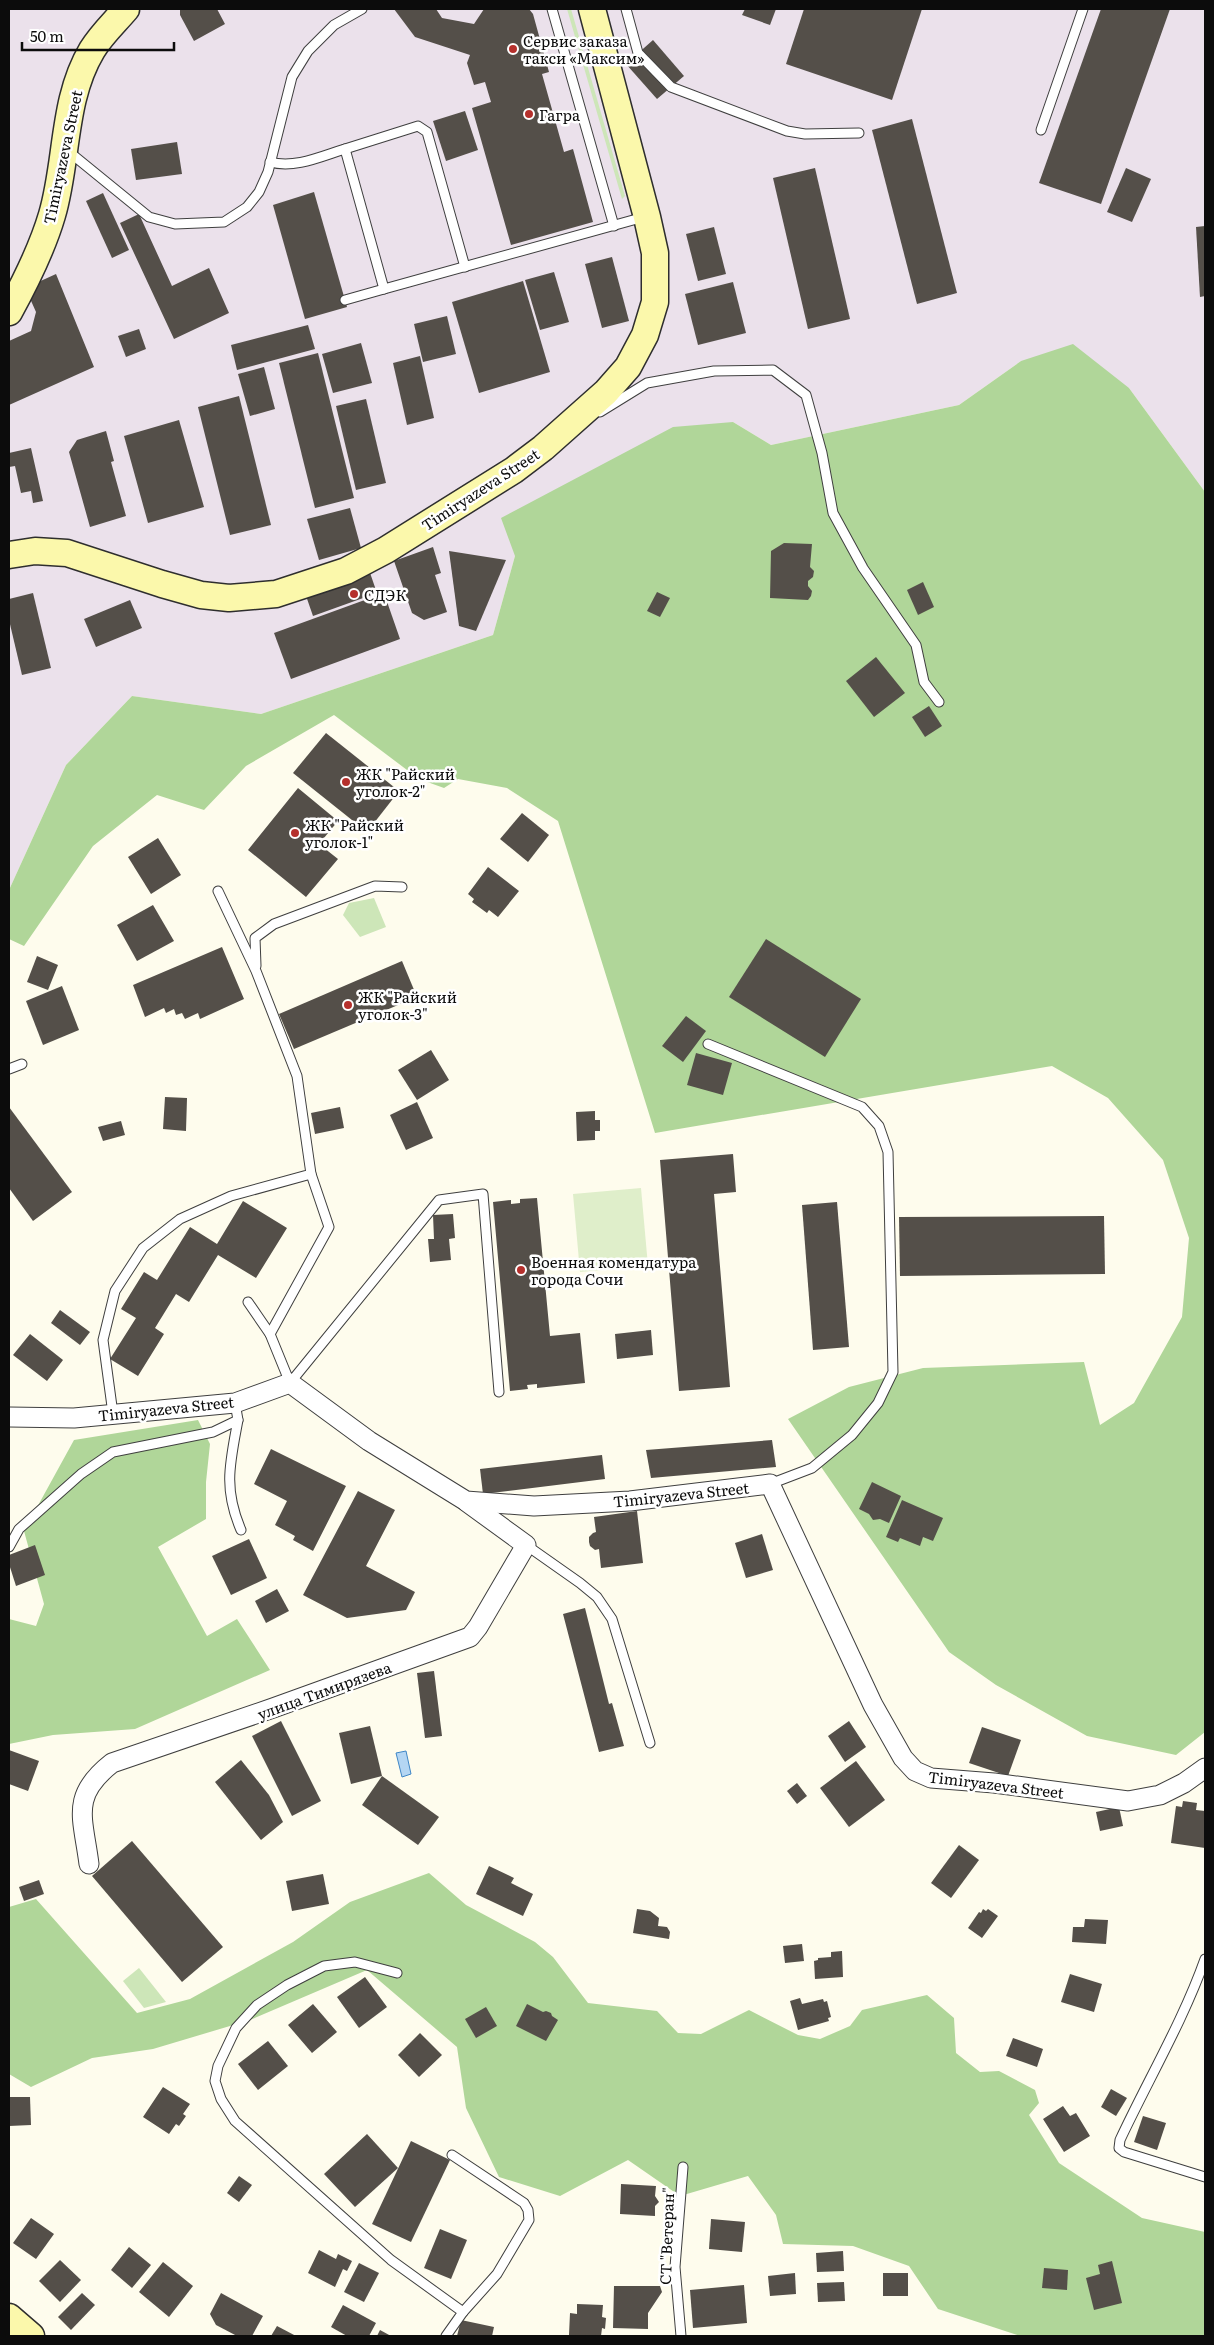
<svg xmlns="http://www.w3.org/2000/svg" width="1214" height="2345" font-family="Literata,serif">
  <rect width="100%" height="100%" fill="#fefced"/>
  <polygon fill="#ebe1eb" points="9,9 1205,9 1205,492 1129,388 1021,361 959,405 771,445 733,422 515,556 493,635 261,714 132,696 66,765 9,890"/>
  <g fill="#cde6b8">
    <polygon points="567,9 571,9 625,196 622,199"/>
    <polygon points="374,898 386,927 360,937 343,915 349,903"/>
    <polygon points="139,1968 166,2002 144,2008 123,1981"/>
  </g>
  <g fill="#b0d699">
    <polygon points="1073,344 1129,388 1205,492 1205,1732 1176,1755 1087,1736 996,1685 949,1652 788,1419 849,1387 923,1368 1084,1362 1100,1425 1134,1403 1182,1317 1189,1238 1163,1160 1108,1098 1052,1066 655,1133 558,821 507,788 458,779 444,788 419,779 334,715 246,766 204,810 157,795 93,846 24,946 9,939 9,890 66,765 132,696 261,714 493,635 515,556 501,518 673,427 733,422 771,445 959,405 1021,361"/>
    <polygon points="198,1420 210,1444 206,1482 206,1519 158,1547 207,1636 237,1619 270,1670 135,1729 53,1735 9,1744 9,1619 36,1626 44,1604 24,1531 74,1440"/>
    <polygon points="429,1873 466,1905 535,1942 553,1957 588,2003 657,2011 678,2033 701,2034 749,2010 798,2035 820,2039 850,2026 862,2010 927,1995 954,2018 956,2053 980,2072 999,2071 1035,2090 1039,2103 1029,2115 1059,2163 1142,2218 1205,2232 1205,2335 1020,2336 938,2309 909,2266 853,2246 783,2244 776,2215 748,2176 680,2196 628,2160 560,2196 499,2177 466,2108 457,2047 367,1970 250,2020 153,2049 92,2058 31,2087 9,2074 9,1907 36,1899 137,2013 190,1999 293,1942 350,1902"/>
  </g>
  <polygon fill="#dfeeca" points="641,1188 648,1266 580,1272 573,1194"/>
  <polygon fill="#b4d6f3" stroke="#3f86c6" points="406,1751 411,1774 402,1777 396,1753"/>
  <g fill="#544f49">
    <polygon points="180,9 217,9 225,24 194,41 180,15"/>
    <polygon points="394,9 436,9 442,18 474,24 484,9 529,9 533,14 549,72 542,74 564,152 573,149 593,222 511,245 472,108 491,102 485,82 474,85 467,63 470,55 415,37"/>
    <polygon points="745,9 776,9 770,25 742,15"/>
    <polygon points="804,9 922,9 892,100 786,64"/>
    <polygon points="1101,9 1170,9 1101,204 1039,183"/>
    <polygon points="653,40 684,76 657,99 626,64"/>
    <polygon points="465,111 478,150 446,161 433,121"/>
    <polygon points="912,119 957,293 917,304 872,130"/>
    <polygon points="177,142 182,174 136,180 131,149"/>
    <polygon points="815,168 850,319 808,329 773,178"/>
    <polygon points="1126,168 1151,179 1132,222 1107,212"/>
    <polygon points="314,192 347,307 305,319 273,205"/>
    <polygon points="103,193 129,250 112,258 86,201"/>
    <polygon points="139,214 172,286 209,268 229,313 174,339 120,223"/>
    <polygon points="1205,226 1205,296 1200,297 1196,227"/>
    <polygon points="714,227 726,274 698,281 686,234"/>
    <polygon points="612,257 629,321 602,328 585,264"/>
    <polygon points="554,272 569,322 540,330 525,280"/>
    <polygon points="56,274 94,367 9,405 9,341 31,331 36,312 28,294 36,290 34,284"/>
    <polygon points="523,281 550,372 479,393 452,302"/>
    <polygon points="733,282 746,333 698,345 685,294"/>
    <polygon points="447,316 456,354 423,362 414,324"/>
    <polygon points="308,325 315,349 237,370 231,345"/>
    <polygon points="139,329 146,349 126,357 118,336"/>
    <polygon points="361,343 372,383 333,393 322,354"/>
    <polygon points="318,353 354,498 315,508 279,363"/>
    <polygon points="420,356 434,418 407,425 393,363"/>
    <polygon points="264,367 275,409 250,416 238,374"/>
    <polygon points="239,396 271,525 230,535 198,407"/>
    <polygon points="366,399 386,483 356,490 336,406"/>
    <polygon points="179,420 204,507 148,523 124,436"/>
    <polygon points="106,431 114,461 111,462 126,516 90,527 69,452 77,440"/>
    <polygon points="31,448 43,501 33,503 31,491 21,493 15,466 9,467 9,453"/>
    <polygon points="350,508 361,548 319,560 307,519"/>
    <polygon points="784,543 812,544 810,567 814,571 813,577 808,581 808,586 812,591 811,596 808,600 770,598 771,551"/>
    <polygon points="433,547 441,573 435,575 447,612 424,620 412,613 394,561"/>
    <polygon points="449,551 506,560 476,631 459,626"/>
    <polygon points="369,570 377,593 313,616 305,593"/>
    <polygon points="923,582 934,607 918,615 907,590"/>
    <polygon points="657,592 670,598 660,617 647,611"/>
    <polygon points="33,593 51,668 22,675 9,620 9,599"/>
    <polygon points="384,593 400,639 291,679 274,633"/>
    <polygon points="130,600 142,628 96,647 84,619"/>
    <polygon points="876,657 905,693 874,717 846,681"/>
    <polygon points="929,706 942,726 925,737 912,717"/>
    <polygon points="326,733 399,791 367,832 293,773"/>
    <polygon points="298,788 338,821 319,844 338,859 306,897 248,850"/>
    <polygon points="522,813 549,835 528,862 500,839"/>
    <polygon points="158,838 181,875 151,894 128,857"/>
    <polygon points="488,867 519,891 498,917 489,910 487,913 472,902 474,899 468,894"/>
    <polygon points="153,905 174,941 137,961 117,925"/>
    <polygon points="766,939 861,999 825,1057 729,997"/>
    <polygon points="222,947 244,999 200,1019 198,1013 185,1019 182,1013 176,1015 174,1009 166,1013 164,1008 145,1017 133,985"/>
    <polygon points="37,956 58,965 48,990 27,982"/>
    <polygon points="402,961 417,997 294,1049 279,1014"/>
    <polygon points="62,986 79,1030 43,1045 26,1001"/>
    <polygon points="686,1016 706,1031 683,1062 662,1046"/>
    <polygon points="431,1050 449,1080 417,1100 398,1070"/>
    <polygon points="696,1053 732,1063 723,1095 687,1085"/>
    <polygon points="165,1097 187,1098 186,1131 163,1129"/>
    <polygon points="417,1102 433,1138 406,1150 390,1115"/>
    <polygon points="9,1107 72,1192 33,1221 9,1188"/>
    <polygon points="340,1107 344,1128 315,1134 311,1113"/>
    <polygon points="595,1111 595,1120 600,1120 600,1131 595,1131 595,1140 577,1141 576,1112"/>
    <polygon points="121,1121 125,1135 103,1141 98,1127"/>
    <polygon points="733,1154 736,1192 714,1194 730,1387 679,1391 660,1160"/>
    <polygon points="537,1198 550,1336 580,1333 585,1383 537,1388 537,1384 527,1385 528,1389 510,1391 493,1202 511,1200 511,1204 520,1203 520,1199"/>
    <polygon points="243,1201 287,1228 256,1278 218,1255 189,1302 176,1294 155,1328 164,1334 138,1376 110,1359 136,1318 121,1309 144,1272 157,1280 190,1227 217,1244"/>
    <polygon points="837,1202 849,1347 813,1350 802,1205"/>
    <polygon points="453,1214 455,1238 449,1239 451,1260 430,1262 428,1239 434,1239 433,1215"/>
    <polygon points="1104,1216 1105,1274 900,1276 899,1217"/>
    <polygon points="60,1310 90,1332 80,1345 51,1323"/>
    <polygon points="651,1330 653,1355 617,1359 615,1334"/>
    <polygon points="30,1334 63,1360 47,1381 13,1355"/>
    <polygon points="772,1440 776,1467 651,1478 646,1450"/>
    <polygon points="271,1449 346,1486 313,1551 293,1540 295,1536 275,1525 287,1501 254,1484"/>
    <polygon points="602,1455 605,1479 483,1494 480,1469"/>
    <polygon points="872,1482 901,1496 889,1523 880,1519 873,1520 869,1514 859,1509"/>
    <polygon points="358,1491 395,1510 366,1566 415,1592 406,1610 347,1618 303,1595"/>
    <polygon points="902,1500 943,1518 933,1541 923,1537 920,1546 900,1538 898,1542 886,1537"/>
    <polygon points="637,1511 643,1563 601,1568 599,1549 595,1550 590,1546 589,1542 589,1537 593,1533 596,1532 594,1517"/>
    <polygon points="762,1534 773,1570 746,1578 735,1543"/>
    <polygon points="249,1539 267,1578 231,1595 212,1556"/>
    <polygon points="35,1545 45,1575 16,1586 9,1564 9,1555"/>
    <polygon points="277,1589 289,1611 266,1623 255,1601"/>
    <polygon points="585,1608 609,1704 612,1703 624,1746 599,1752 563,1614"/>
    <polygon points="434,1671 442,1736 425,1738 417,1673"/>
    <polygon points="281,1721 321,1801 292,1816 252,1736"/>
    <polygon points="849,1721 866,1747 845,1762 828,1736"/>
    <polygon points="370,1726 382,1776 351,1784 339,1733"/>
    <polygon points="982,1727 1021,1740 1008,1776 969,1763"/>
    <polygon points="9,1750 39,1761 28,1791 9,1784"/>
    <polygon points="241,1760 269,1795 283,1822 261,1840 215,1782"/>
    <polygon points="856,1761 885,1800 849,1827 820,1788"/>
    <polygon points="382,1776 439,1817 418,1845 362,1805"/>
    <polygon points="797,1783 807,1796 797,1804 787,1791"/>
    <polygon points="1183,1801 1197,1803 1196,1810 1205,1811 1205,1848 1171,1843 1176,1806 1182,1807"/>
    <polygon points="1119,1807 1123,1826 1100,1831 1096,1812"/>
    <polygon points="132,1841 223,1947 182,1982 92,1876"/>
    <polygon points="959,1845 979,1860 951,1898 931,1883"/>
    <polygon points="489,1866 514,1878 511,1883 533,1894 523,1916 476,1894"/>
    <polygon points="323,1874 329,1904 292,1911 286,1881"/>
    <polygon points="39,1880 44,1894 24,1901 19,1887"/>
    <polygon points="637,1909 650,1911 659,1918 658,1926 667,1927 670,1932 669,1939 633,1933"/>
    <polygon points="983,1909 986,1911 988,1909 998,1916 982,1938 968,1928 979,1912 981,1913"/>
    <polygon points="1085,1919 1108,1920 1106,1944 1072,1942 1073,1927 1084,1927"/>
    <polygon points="802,1944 804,1961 785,1963 783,1946"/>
    <polygon points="842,1951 843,1977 815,1979 814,1961 818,1960 818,1958 831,1957 831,1952"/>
    <polygon points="1070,1974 1102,1984 1094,2012 1061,2002"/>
    <polygon points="365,1977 387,2007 359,2028 337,1997"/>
    <polygon points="800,1998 802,2004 823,1999 824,2002 827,2001 831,2017 828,2018 829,2021 798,2030 790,2001"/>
    <polygon points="313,2004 337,2032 312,2053 288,2025"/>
    <polygon points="527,2004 543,2012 546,2011 551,2013 552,2016 558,2020 546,2041 516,2026"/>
    <polygon points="486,2007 497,2026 476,2038 465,2019"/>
    <polygon points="420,2033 442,2055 419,2077 398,2055"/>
    <polygon points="1013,2038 1043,2049 1037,2067 1006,2056"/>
    <polygon points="268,2041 288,2066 258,2090 238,2064"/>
    <polygon points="163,2087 190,2104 183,2114 186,2116 179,2126 176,2124 169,2134 143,2117"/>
    <polygon points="1111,2089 1127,2098 1116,2116 1101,2107"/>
    <polygon points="9,2097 30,2097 31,2125 9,2126"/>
    <polygon points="1063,2106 1070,2116 1076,2113 1090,2136 1064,2152 1043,2119"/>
    <polygon points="1143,2116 1166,2123 1157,2150 1134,2142"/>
    <polygon points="367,2134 398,2168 355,2207 324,2174"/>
    <polygon points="411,2141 450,2160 411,2242 372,2224"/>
    <polygon points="239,2176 252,2185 239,2202 227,2193"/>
    <polygon points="621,2184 656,2186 655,2196 659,2202 655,2206 655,2216 620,2214"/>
    <polygon points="31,2218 54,2234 36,2259 13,2243"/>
    <polygon points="711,2219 745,2222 742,2252 709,2249"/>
    <polygon points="440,2229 467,2240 451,2279 424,2268"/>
    <polygon points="129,2247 151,2265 132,2288 111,2270"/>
    <polygon points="319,2250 336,2259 338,2254 352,2261 347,2271 343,2269 335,2287 308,2273"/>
    <polygon points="843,2251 844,2271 817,2272 816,2253"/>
    <polygon points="60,2260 81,2280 60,2302 39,2281"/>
    <polygon points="1112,2261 1122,2303 1094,2310 1086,2278 1100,2274 1098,2265"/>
    <polygon points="163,2262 193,2286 169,2317 139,2292"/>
    <polygon points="359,2263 379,2273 364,2302 344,2292"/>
    <polygon points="1044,2268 1068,2270 1067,2290 1042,2288"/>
    <polygon points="795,2273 796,2294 770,2296 768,2276"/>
    <rect x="883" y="2273" width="25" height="23"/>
    <polygon points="844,2282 845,2301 818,2302 817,2283"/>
    <polygon points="744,2285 747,2323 693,2328 690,2290"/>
    <polygon points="614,2286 660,2286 662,2292 648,2313 648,2329 613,2328"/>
    <polygon points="82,2293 95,2305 71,2330 58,2317"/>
    <polygon points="221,2293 263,2316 252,2336 237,2336 216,2325 210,2314"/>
    <polygon points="577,2304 603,2305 602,2317 606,2318 605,2329 602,2328 601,2336 569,2335 570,2313 577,2314"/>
    <polygon points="343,2305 376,2323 369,2336 347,2336 331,2327"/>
    <polygon points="461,2320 494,2327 492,2336 457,2336"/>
    <polygon points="277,2326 296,2336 271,2336"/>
    <polygon points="380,2330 391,2336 377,2336"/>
  </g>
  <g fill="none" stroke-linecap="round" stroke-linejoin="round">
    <defs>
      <g id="lane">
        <polyline points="552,9 614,226"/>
        <polyline points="626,9 638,53 671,87 787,131 805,134 859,133"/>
        <polyline points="1041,130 1083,9"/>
        <polyline points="345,149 418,126 427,132 465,267"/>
        <polyline points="68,151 149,217 175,224 224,222 247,207 259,192 268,172 292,77 308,51 334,25 362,9"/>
        <path d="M270,162C295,169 322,156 345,149L384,289L345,300"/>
        <polyline points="384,289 644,217"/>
        <polyline points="600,412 647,383 714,371 773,370 806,395 822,453 833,513 863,568 916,645 924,682 939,702"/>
        <polyline points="256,966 255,938 274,924 375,886 402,887"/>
        <polyline points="708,1044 862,1107 879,1126 888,1152 893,1372 878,1403 852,1435 812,1468 770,1484"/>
        <polyline points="9,1069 22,1064"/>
        <polyline points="311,1174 329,1227 270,1334 290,1383 439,1200 483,1194 499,1392"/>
        <polyline points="248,1302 270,1334"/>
        <polyline points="113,1414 103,1340 115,1291 143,1248 180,1219 231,1196 311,1174 297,1076 256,971 218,891"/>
        <path d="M238,1420C230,1463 223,1488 241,1530"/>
        <polyline points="526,1545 580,1583 597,1597 612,1619 650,1743"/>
        <polyline points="9,1547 19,1529 81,1474 113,1452 213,1432 238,1420 235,1403"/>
        <path d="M1205,1959C1183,2021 1148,2080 1120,2140L1119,2148L1124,2152L1205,2177"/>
        <polyline points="397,1973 355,1962 324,1966 287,1985 257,2005 236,2028 218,2066 215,2081 221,2099 235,2121 391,2260 463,2312 446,2336"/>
        <polyline points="452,2155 524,2203 528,2210 529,2220 497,2274 463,2312"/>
        <polyline points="681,2336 675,2267 683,2167"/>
      </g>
      <g id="street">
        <polyline points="9,1417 74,1418 235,1403 290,1383 369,1441 466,1501 534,1506 630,1501 770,1484 873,1705 903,1758 915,1771 931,1778 994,1783 1128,1801 1160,1795 1184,1783 1205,1768"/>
        <path d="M89,1864C83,1817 70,1796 112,1763L273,1708L470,1637L478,1627L526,1545L467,1502"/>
      </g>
      <g id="secondary">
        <path d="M9,312C26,281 42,249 52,215C68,161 62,100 92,50C101,35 115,22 126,9"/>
        <polyline points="9,555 35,551 67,553 162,584 201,595 229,598 276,594 346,571 386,550 514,470 543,448 606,392 628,367 645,335 655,302 655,253 647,217 592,9"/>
        <polyline points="9,2317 31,2336"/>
      </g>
    </defs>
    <use href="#lane" stroke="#3f3f3f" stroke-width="11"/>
    <use href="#street" stroke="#3f3f3f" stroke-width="21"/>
    <use href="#secondary" stroke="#2e2e2e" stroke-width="29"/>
    <use href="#lane" stroke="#fff" stroke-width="9"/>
    <use href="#street" stroke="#fff" stroke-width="19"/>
    <use href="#secondary" stroke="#fbf8ab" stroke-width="26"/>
  </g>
  <g fill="#b5302c" stroke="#fff" stroke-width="2">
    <circle cx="513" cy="49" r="5"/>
    <circle cx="529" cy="114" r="5"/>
    <circle cx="354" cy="594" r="5"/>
    <circle cx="346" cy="782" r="5"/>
    <circle cx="295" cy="833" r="5"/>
    <circle cx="348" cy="1005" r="5"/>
    <circle cx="521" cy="1270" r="5"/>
  </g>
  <g text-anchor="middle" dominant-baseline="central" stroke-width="5" stroke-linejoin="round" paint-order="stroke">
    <g font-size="15" fill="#0c0c0c" stroke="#fff" text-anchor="start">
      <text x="523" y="40">Сервис заказа<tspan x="523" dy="17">такси «Максим»</tspan></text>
      <text x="539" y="114">Гагра</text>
      <text x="364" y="594">СДЭК</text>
      <text x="356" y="773">ЖК "Райский<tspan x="356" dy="17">уголок-2"</tspan></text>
      <text x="305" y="824">ЖК "Райский<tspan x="305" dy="17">уголок-1"</tspan></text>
      <text x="358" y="996">ЖК "Райский<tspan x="358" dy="17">уголок-3"</tspan></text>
      <text x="531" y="1261">Военная комендатура<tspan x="531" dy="17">города Сочи</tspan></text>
    </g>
    <g font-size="15" fill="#0c0c0c" stroke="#fff">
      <text transform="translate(62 157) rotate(-78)">Timiryazeva Street</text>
      <text transform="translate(480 489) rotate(-33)">Timiryazeva Street</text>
      <text transform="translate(166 1408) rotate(-6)">Timiryazeva Street</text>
      <text transform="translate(681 1494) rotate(-6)">Timiryazeva Street</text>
      <text transform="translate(324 1690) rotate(-20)">улица Тимирязева</text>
      <text transform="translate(996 1784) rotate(7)">Timiryazeva Street</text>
      <text transform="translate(666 2236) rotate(-88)">СТ "Ветеран"</text>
    </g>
  </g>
  <rect width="1214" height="2345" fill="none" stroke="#0c0c0c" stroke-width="20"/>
  <path d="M22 42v8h152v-8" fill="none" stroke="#0c0c0c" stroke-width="2.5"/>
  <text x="30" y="42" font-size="15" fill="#0c0c0c" stroke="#ffffff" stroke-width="4" paint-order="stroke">50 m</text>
</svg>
